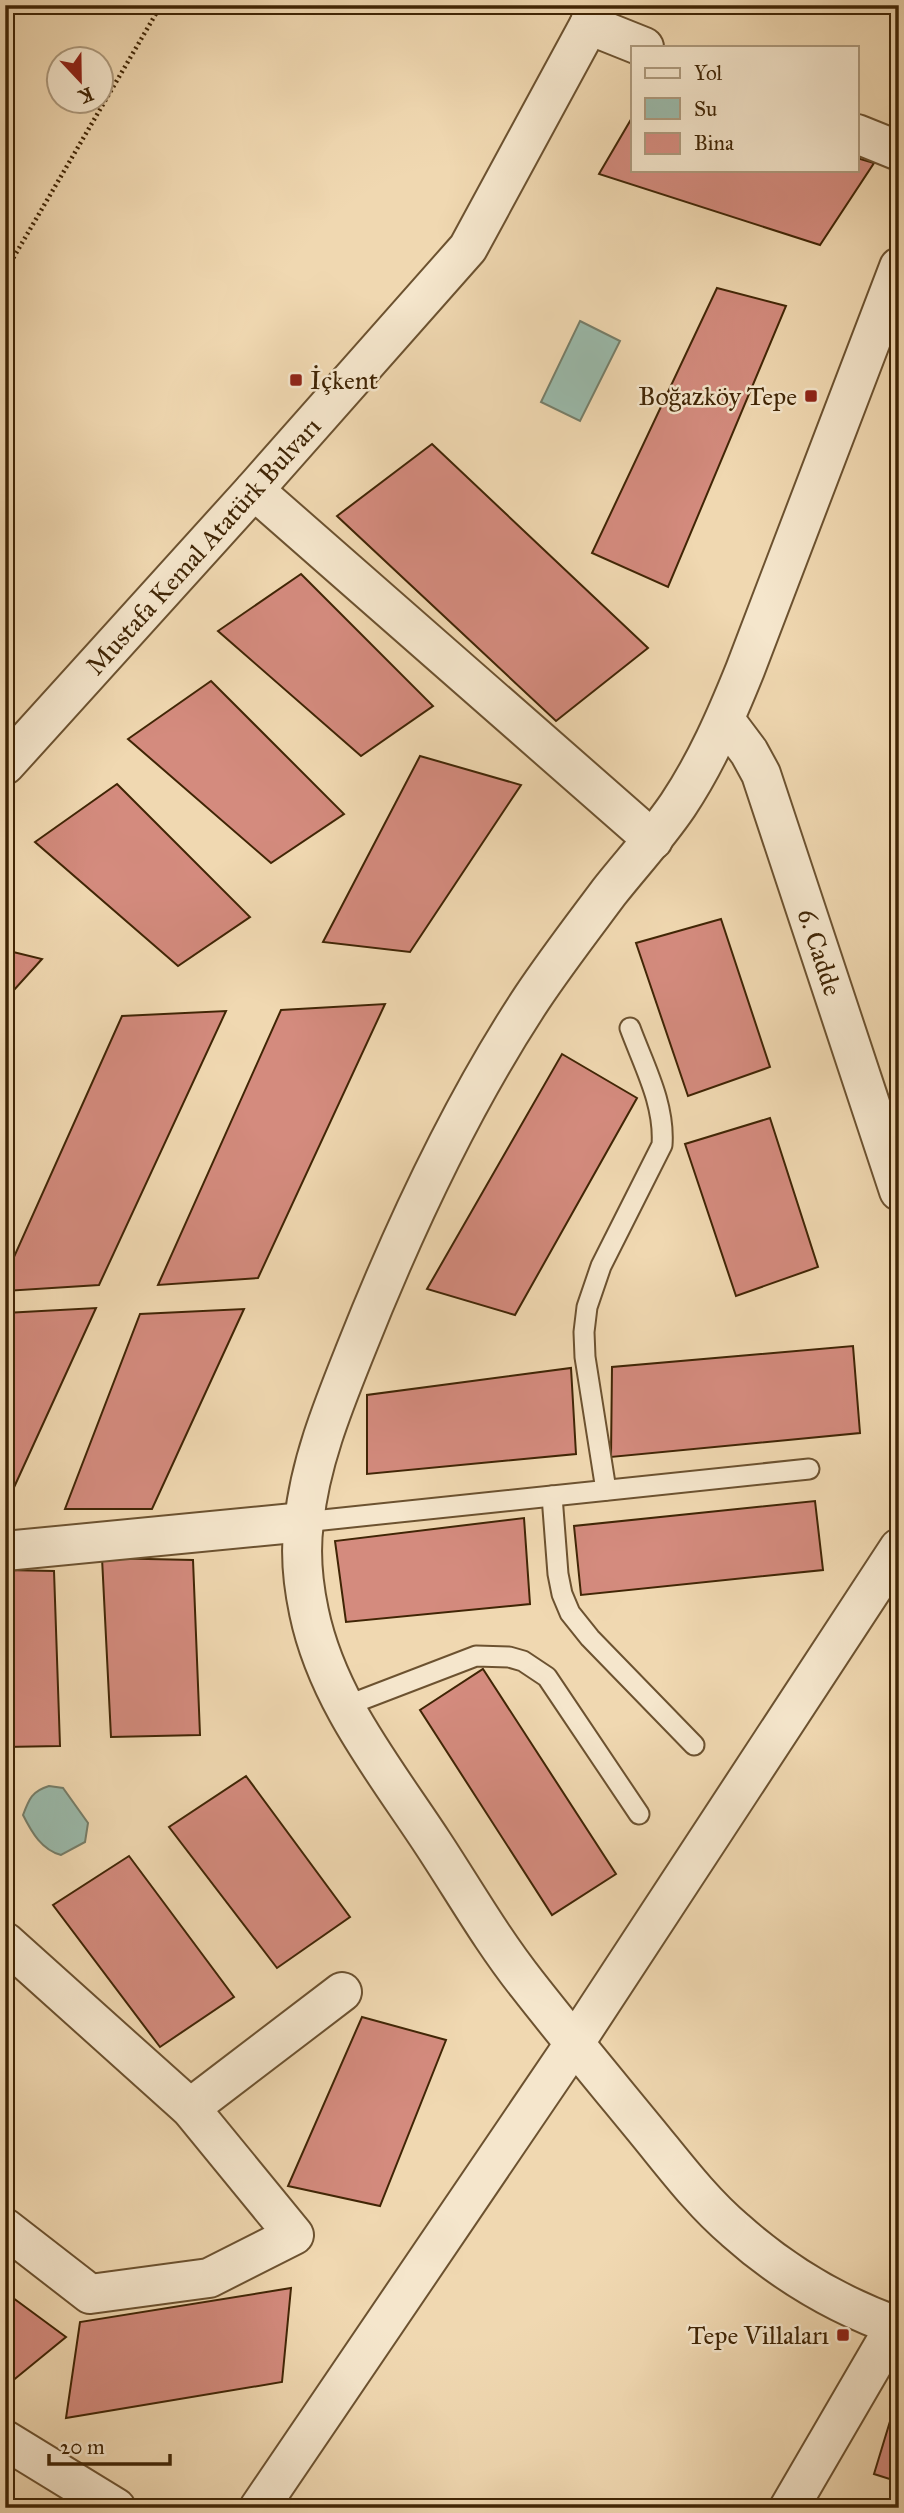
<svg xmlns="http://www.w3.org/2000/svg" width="904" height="2513" font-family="'IM FELL Great Primer',serif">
  <rect width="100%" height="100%" fill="#f0d8b1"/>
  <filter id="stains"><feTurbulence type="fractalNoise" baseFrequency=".00286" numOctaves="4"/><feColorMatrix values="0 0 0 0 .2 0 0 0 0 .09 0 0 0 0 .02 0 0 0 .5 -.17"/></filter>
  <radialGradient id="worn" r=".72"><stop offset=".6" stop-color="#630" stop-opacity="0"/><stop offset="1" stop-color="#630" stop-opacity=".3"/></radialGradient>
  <g fill="#9abaab" stroke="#767e69" stroke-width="2">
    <polygon points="580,321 620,341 580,421 541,402"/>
    <path d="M49,1786L63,1788L88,1823L85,1842L61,1855C42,1850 32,1833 23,1815C29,1799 32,1791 49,1786Z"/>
  </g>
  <g fill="#d48b7e" stroke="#402505" stroke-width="2">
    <polygon points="633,116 633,170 857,170 857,158 874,163 820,245 599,174"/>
    <polygon points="717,288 786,306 668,587 592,553"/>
    <polygon points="432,444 648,648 556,721 337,516"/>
    <polygon points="301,574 433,706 361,756 218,631"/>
    <polygon points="211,681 344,814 271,863 128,739"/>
    <polygon points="420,756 521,785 410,952 323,942"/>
    <polygon points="117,784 250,917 178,966 35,842"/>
    <polygon points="721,919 770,1067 688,1096 636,943"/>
    <polygon points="5,950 42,959 5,1000"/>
    <polygon points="385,1004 258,1278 158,1285 281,1010"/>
    <polygon points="226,1011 99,1285 5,1291 5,1277 122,1016"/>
    <polygon points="562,1054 637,1098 515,1315 427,1289"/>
    <polygon points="770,1118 818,1267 736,1296 685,1144"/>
    <polygon points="96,1308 5,1507 5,1313"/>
    <polygon points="244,1309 152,1509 65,1509 140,1314"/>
    <polygon points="853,1346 860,1433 611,1457 612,1367"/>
    <polygon points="571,1368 576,1454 367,1474 367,1395"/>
    <polygon points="815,1501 823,1570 581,1595 574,1526"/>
    <polygon points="524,1518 530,1604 346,1622 335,1541"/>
    <polygon points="102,1558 193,1560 200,1735 111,1737"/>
    <polygon points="5,1570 54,1571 60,1746 5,1747"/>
    <polygon points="483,1669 616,1874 552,1915 420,1710"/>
    <polygon points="246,1776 350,1917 277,1968 169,1827"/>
    <polygon points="129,1856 234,1997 160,2047 53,1905"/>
    <polygon points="362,2017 446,2040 380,2206 288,2186"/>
    <polygon points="291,2288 282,2382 66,2418 80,2322"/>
    <polygon points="5,2292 66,2337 5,2387"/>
    <polygon points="898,2395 899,2395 899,2482 874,2474"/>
  </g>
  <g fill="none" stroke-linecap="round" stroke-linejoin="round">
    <defs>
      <g id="service">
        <path d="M606,1490L585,1357L584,1332L587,1307L601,1266L662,1145C665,1104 644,1066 630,1028"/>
        <polyline points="552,1496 558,1574 562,1594 570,1613 590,1638 694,1745"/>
        <polyline points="304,1522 809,1469"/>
        <polyline points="343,1707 476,1656 509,1657 523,1661 547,1677 639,1814"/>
      </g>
      <g id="minor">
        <polyline points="589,25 644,47"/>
        <polyline points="857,134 899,151"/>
        <polyline points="254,490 653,840"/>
        <polyline points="725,720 749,752 761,774 899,1191"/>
        <polyline points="5,1551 304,1522"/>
        <polyline points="5,1942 190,2108 294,2235 209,2278 90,2294 5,2228"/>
        <polyline points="190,2108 342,1992"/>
        <polyline points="5,2440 116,2508"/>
        <polyline points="259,2508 574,2044 899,1548"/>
        <polyline points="789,2508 895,2326"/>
      </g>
      <g id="tertiary">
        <path d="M899,267L745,670C726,717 706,763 678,805C657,836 632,863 609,892C583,927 556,962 532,998C460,1107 404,1228 356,1349C334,1404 310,1462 304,1522C300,1551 303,1584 309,1612C327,1699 384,1769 432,1842C463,1889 492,1940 527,1984C566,2034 607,2083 648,2133C675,2166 702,2202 735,2230C782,2272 839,2306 899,2327"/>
        <polyline points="5,765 254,490 468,248 589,25 597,5"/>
      </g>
    </defs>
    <use href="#service" stroke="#6c5230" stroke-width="23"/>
    <use href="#minor" stroke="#6c5230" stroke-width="42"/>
    <use href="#tertiary" stroke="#6c5230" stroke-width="42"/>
    <polyline stroke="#402505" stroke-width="4.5" stroke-dasharray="2 3.5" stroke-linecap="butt" points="5,272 161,5"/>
    <use href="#service" stroke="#f5e6cc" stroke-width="19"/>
    <use href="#minor" stroke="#f5e6cc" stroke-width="38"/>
    <use href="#tertiary" stroke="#f5e6cc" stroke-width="38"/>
  </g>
  <g fill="#8f2418" stroke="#f5e6cc" stroke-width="2.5">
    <rect x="289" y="373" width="14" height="14" rx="3.5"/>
    <rect x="804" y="389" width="14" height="14" rx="3.5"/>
    <rect x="836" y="2328" width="14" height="14" rx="3.5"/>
  </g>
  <g text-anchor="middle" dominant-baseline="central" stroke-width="5" stroke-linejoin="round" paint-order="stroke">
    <g font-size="26" fill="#402505" stroke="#f5e6cc" text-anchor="end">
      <text x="310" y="380" text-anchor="start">İçkent</text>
      <text x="797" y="396">Boğazköy Tepe</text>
      <text x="829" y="2335">Tepe Villaları</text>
    </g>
    <g font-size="26" fill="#402505" stroke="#f5e6cc">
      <text transform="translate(203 546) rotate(-48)">Mustafa Kemal Atatürk Bulvarı</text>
      <text transform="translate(820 952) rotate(72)">6. Cadde</text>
    </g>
  </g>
  <rect width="904" height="2513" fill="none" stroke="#f0d8b1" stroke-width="28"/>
  <rect x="7" y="7" width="890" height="2499" fill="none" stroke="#402505" stroke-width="3.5"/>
  <rect x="14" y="14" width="876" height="2485" fill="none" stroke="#402505" stroke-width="2"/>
  <rect x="631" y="46" width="228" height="126" fill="#f5e6cc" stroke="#ad997c" stroke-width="2"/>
  <rect x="645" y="68" width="35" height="10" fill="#f5e6cc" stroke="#ad997c" stroke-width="2"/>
  <text x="694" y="80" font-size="21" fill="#402505">Yol</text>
  <rect x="645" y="98" width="35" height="21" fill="#9abaab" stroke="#ad997c" stroke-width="2"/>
  <text x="694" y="116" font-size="21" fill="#402505">Su</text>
  <rect x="645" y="133" width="35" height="21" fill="#d48b7e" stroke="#ad997c" stroke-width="2"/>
  <text x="694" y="150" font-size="21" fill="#402505">Bina</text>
  <g transform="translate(80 80) rotate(158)"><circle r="33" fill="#f5e6cc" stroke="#ad997c" stroke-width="2"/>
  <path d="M0-5L12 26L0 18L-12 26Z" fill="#8f2418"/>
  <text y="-10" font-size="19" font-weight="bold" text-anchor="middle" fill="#402505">K</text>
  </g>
  <path d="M49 2454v10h121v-10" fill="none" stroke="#402505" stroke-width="3.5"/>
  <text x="60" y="2454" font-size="21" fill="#402505" stroke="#f5e6cc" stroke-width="5" paint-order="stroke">20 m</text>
  <rect width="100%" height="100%" filter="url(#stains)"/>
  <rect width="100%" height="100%" fill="url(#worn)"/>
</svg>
